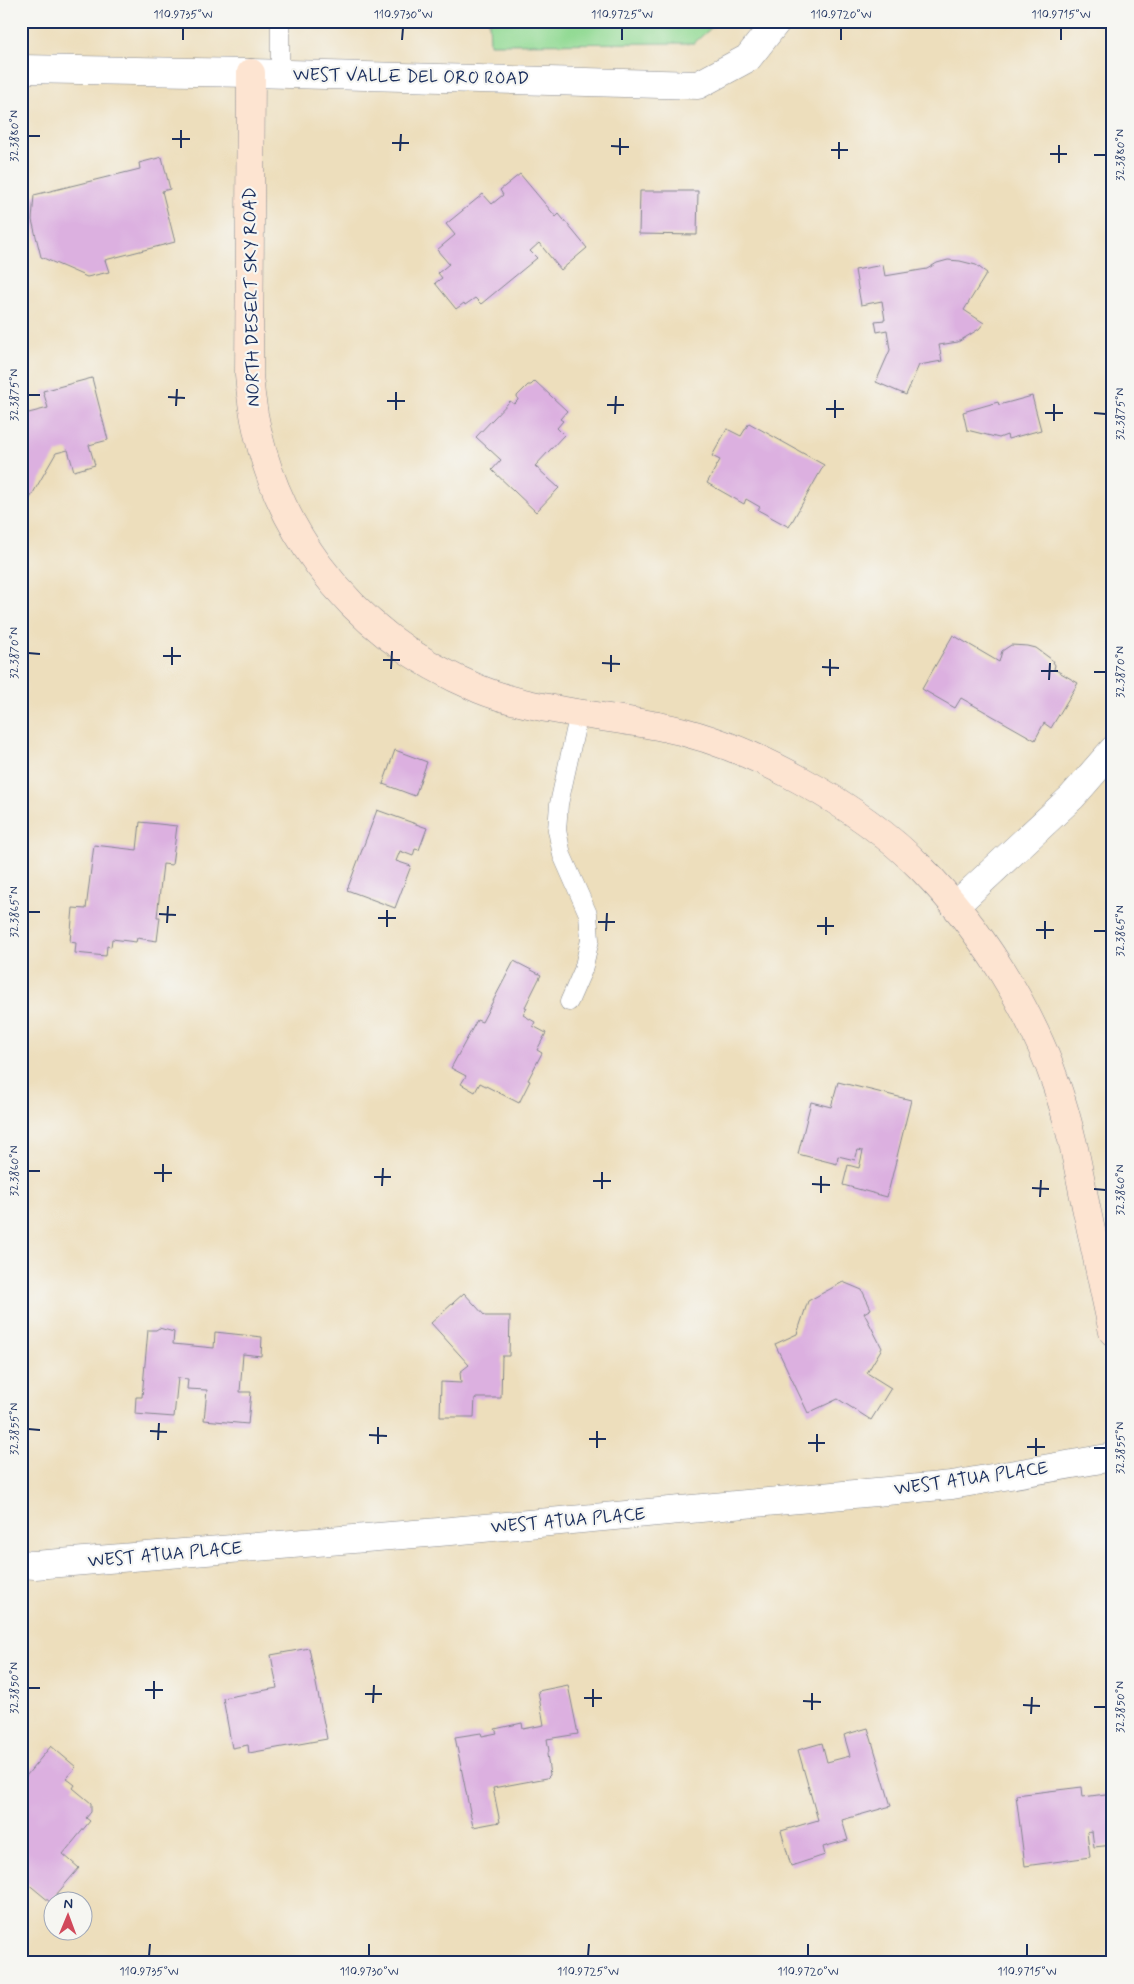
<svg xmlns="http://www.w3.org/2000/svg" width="1134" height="1984" font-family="Mynerve,sans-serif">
  <rect width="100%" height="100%" fill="#f6f6f2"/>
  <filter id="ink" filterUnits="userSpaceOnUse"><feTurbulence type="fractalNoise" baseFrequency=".02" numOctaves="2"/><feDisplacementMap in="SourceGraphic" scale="10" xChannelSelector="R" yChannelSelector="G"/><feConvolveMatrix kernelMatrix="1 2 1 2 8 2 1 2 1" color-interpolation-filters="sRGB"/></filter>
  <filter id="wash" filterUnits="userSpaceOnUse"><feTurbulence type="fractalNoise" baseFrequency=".0096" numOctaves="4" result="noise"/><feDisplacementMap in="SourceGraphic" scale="20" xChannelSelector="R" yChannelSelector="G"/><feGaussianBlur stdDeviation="1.12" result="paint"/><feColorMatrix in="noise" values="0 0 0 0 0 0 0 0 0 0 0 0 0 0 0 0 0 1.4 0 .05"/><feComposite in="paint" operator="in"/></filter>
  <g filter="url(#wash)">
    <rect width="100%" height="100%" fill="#eddebc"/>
    <polygon fill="#93da94" stroke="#578479" points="489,21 719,21 694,43 490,44"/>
    <g id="blocks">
      <g fill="#dcb0e0">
        <polygon points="162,157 170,189 162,191 175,242 105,260 109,272 87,277 41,257 32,220 34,195 140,169 139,163"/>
        <polygon points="520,174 556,217 559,214 587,248 561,270 539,243 530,251 537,258 481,304 475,298 465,305 464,303 456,309 435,283 442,278 438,273 449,264 437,250 455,235 446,224 483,194 492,204 503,195 500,190"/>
        <polygon points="640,191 698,191 697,235 639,234"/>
        <polygon points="948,260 960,261 976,265 987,273 964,310 984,323 979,329 958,342 939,345 942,361 919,365 906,395 876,382 890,350 887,330 877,332 875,321 885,320 882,301 861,305 855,270 883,265 885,276 927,269 937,263"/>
        <polygon points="92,378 108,440 89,445 95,465 74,471 68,450 56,453 21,514 21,415 48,408 43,391"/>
        <polygon points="535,381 567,411 560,419 563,421 557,428 564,435 535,466 559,488 536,512 492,470 501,460 476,437 510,401 514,404 518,400 517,396 528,385 531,385"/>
        <polygon points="1032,396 1041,430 1008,439 1007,435 999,438 967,430 963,412 998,402 999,405"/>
        <polygon points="749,423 824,465 789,527 758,510 760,507 746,499 744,504 707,483 720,460 712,456 727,429 741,436"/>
        <polygon points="953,635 999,662 1002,651 1011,645 1028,646 1036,648 1051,659 1055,665 1054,669 1078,683 1051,728 1044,723 1035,740 961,698 955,708 922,689"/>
        <polygon points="395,750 427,762 415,796 383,784"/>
        <polygon points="377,810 427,828 419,850 415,849 413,856 400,851 396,861 411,866 395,908 347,890"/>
        <polygon points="140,822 177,826 172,865 163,864 157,917 160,917 157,941 137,938 136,942 112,939 111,947 107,946 106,956 75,953 76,943 70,942 73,908 86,909 94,845 137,850"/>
        <polygon points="514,961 541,975 525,1007 527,1008 523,1015 535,1022 533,1026 546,1033 537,1050 542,1053 528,1080 530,1081 519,1103 480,1083 475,1092 461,1084 466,1076 451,1068 477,1020 482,1022"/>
        <polygon points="838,1082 911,1100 887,1197 843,1185 848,1165 859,1168 863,1151 858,1150 855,1160 838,1156 837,1164 798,1154 811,1102 831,1107"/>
        <polygon points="843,1282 862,1290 871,1309 864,1313 882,1348 867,1373 891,1388 871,1420 838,1399 808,1413 775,1344 797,1334 808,1301"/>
        <polygon points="464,1293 485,1316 510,1316 509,1356 502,1356 501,1398 475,1398 474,1417 440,1417 441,1382 461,1383 460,1372 469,1365 431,1323"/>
        <polygon points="159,1328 174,1332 173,1344 214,1348 215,1332 262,1337 261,1356 243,1354 240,1392 251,1392 248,1424 204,1420 207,1390 187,1389 188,1379 178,1378 174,1417 135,1414 136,1397 142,1397 148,1330 156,1330"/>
        <polygon points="309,1648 327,1739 249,1753 248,1745 232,1748 223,1698 277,1688 271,1655"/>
        <polygon points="568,1685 578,1734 547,1739 549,1751 547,1754 550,1775 547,1778 493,1788 500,1822 473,1827 455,1737 481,1733 482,1736 497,1733 495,1729 522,1723 523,1729 544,1725 538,1691"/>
        <polygon points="868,1728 891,1806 842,1820 848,1840 823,1847 825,1855 791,1866 781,1831 818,1820 798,1750 822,1743 827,1762 850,1756 844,1735"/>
        <polygon points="51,1746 76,1767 66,1778 75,1785 73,1788 91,1803 91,1812 86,1818 90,1821 63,1854 79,1868 50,1902 21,1878 21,1782"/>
        <polygon points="1082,1787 1083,1797 1113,1793 1113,1845 1094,1847 1092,1831 1087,1832 1090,1857 1025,1866 1016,1795"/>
      </g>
    </g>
  </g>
  <g filter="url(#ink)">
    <use href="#blocks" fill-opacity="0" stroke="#84868d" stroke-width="1"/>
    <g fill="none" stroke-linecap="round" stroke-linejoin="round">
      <defs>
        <g id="lane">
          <polyline points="280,74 280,27 281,21"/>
          <polyline points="569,1002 583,970 590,940 588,914 562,855 557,830 559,804 579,713"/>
        </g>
        <g id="street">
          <polyline points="21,69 251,73 698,85 748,58 777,21"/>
          <polyline points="955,906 1072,797 1113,750"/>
          <polyline points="21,1564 35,1565 451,1531 952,1485 1113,1457"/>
        </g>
        <path id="secondary" d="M251,73L249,375C260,518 347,634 479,689C533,711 601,715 658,726C748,743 859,805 922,869C979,927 1030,1007 1056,1084C1070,1124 1078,1166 1086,1207C1095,1249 1104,1290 1113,1332"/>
      </defs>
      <use href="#lane" stroke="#84868d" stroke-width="19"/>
      <use href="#street" stroke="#84868d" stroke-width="29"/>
      <use href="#secondary" stroke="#84868d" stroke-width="29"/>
      <use href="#lane" stroke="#fff" stroke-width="18"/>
      <use href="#street" stroke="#fff" stroke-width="28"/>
      <use href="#secondary" stroke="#fde4d1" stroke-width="28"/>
    </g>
  </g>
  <path fill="none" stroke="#1b2f5e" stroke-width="2" d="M183,40V28M402,40L403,28M622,40V28M841,40V28M1061,40V28M28,136H40M172,139H190M392,143H409M611,146L629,147M181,148V130M831,150H848M400,151L401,134M1050,154H1067M620,155V138M1094,155H1106M839,159V142M1059,163V145M28,395H40M168,397L185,398M387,401H405M607,405H624M176,406L177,389M826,409H844M396,410V392M1045,413H1063M1094,413L1106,414M615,414L616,396M835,418V400M1054,421V404M28,653L40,654M163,656H181M383,660H400M602,663L620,664M172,665V647M822,667L839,668M391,669L392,651M1041,671H1058M611,672V655M1094,672H1106M830,676V659M1049,680L1050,663M28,912H40M159,914L176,915M378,918H396M598,922H615M167,923L168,906M817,926H834M387,927V910M1036,930H1054M606,931L607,913M1094,931H1106M826,935V917M1045,939V921M28,1171H40M154,1173H172M374,1177H391M593,1181H611M163,1182V1164M812,1184L830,1185M382,1186L383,1168M1032,1188L1049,1189M602,1189V1172M1094,1189L1106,1190M821,1193V1176M1040,1197L1041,1180M28,1429L40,1430M150,1431L167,1432M369,1435L387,1436M589,1439H606M158,1440L159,1423M808,1443H825M378,1444V1427M1027,1447H1045M597,1448V1431M1094,1448H1106M817,1452V1434M1036,1456V1438M28,1688H40M145,1690H163M365,1694H382M584,1698H602M154,1699V1681M803,1701L821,1702M373,1703L374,1685M1023,1705L1040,1706M593,1707V1689M1094,1707H1106M812,1710V1693M1031,1714L1032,1697M149,1956L150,1944M369,1956V1944M588,1956L589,1944M808,1956V1944M1027,1956V1944"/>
  <g text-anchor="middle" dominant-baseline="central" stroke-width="4.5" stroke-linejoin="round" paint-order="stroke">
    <g font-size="18" fill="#1b2f5e" stroke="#f6f6f2">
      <text transform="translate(411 77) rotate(1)">WEST VALLE DEL ORO ROAD</text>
      <text transform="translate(252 297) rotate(-91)">NORTH DESERT SKY ROAD</text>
      <text transform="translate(971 1479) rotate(-8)">WEST ATUA PLACE</text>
      <text transform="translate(568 1521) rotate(-5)">WEST ATUA PLACE</text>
      <text transform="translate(165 1555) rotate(-5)">WEST ATUA PLACE</text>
    </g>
  </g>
  <rect width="1134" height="1984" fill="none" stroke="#f6f6f2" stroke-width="55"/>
  <g transform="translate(68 1916) rotate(1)"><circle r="24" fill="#f6f6f2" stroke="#9ea6b7"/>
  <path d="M0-4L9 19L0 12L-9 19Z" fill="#d1495b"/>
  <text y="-8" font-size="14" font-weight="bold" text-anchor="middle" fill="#1b2f5e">N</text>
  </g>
  <rect x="28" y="28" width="1078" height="1928" fill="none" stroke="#1b2f5e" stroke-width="2"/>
  <g font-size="12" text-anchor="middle" fill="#1b2f5e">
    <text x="183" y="18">110.9735°W</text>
    <text x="403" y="18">110.9730°W</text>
    <text x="622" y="18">110.9725°W</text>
    <text x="841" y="18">110.9720°W</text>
    <text x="1061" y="18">110.9715°W</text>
    <text transform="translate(14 136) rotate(-90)" y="4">32.3880°N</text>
    <text transform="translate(1120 155) rotate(-90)" y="4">32.3880°N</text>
    <text transform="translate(14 395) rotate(-90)" y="4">32.3875°N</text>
    <text transform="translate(1120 414) rotate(-90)" y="4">32.3875°N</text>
    <text transform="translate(14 653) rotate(-90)" y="4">32.3870°N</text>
    <text transform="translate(1120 672) rotate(-90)" y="4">32.3870°N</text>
    <text transform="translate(14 912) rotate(-90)" y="4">32.3865°N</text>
    <text transform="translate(1120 931) rotate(-90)" y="4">32.3865°N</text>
    <text transform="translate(14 1171) rotate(-90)" y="4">32.3860°N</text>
    <text transform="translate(1120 1190) rotate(-90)" y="4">32.3860°N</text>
    <text transform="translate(14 1429) rotate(-90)" y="4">32.3855°N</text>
    <text transform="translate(1120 1448) rotate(-90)" y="4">32.3855°N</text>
    <text transform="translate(14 1688) rotate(-90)" y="4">32.3850°N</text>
    <text transform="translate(1120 1707) rotate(-90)" y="4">32.3850°N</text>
    <text x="149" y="1975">110.9735°W</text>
    <text x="369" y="1975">110.9730°W</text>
    <text x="588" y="1975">110.9725°W</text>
    <text x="808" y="1975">110.9720°W</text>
    <text x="1027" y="1975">110.9715°W</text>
  </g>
</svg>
